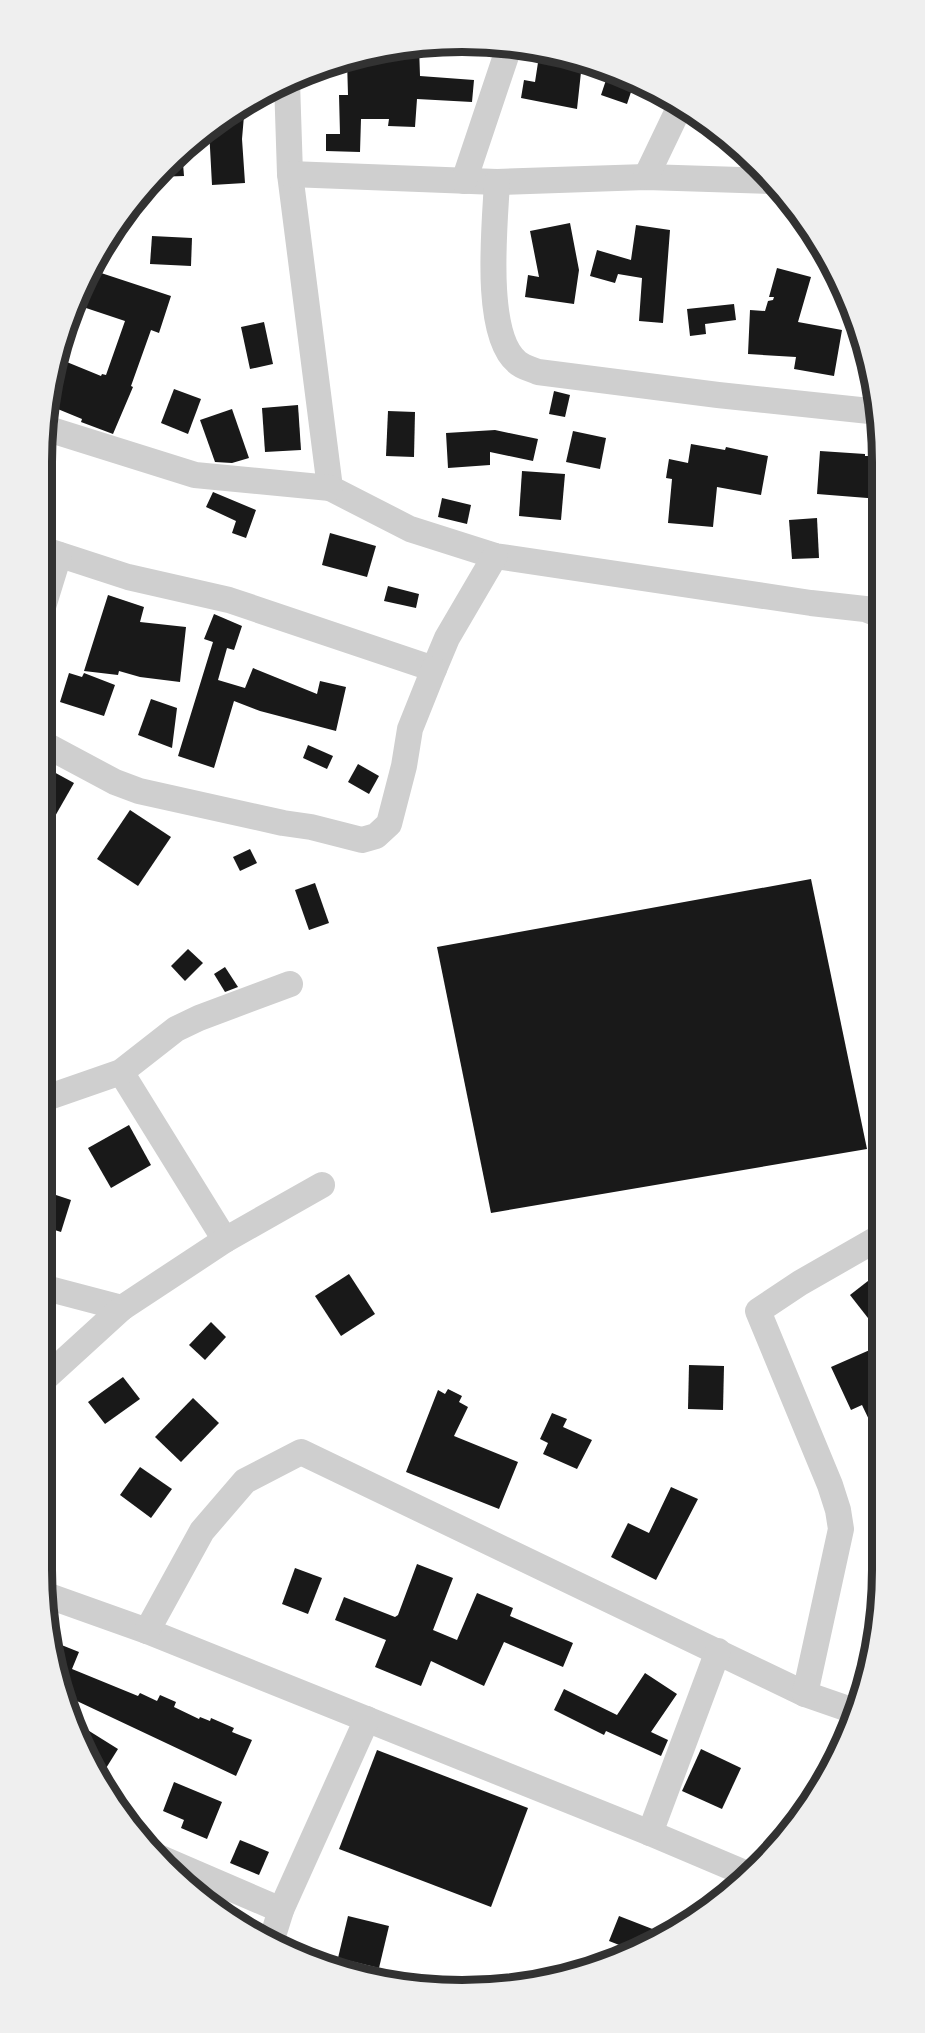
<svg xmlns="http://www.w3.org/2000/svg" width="925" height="2033" font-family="Jost,sans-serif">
  <rect width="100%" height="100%" fill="#fff"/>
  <g fill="#191919">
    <polygon points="419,46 420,76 474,80 472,102 417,99 415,127 388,126 389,119 361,119 360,152 326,151 326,134 340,134 339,95 348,95 347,60 380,50"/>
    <polygon points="539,56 582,63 577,109 521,98 524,80 535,82"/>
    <polygon points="607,77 633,86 627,104 601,95"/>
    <polygon points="245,104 242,139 245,183 212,185 209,129 229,113"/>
    <polygon points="182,151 184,176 155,177 165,165"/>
    <polygon points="570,223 579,270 574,304 525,297 528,275 539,277 530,231"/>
    <polygon points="636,225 670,230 663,323 639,321 642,278 618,274 615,283 590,276 597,250 631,260"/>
    <polygon points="152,236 192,238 191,266 150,264"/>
    <polygon points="777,268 811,277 798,322 842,330 834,376 794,369 796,357 748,354 750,310 765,311 768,301 773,300 774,297 769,297"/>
    <polygon points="92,270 171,296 159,333 151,330 131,386 133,387 113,434 81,422 82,419 48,405 50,381 57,358 101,376 102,374 106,375 125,321 80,306"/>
    <polygon points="734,304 736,320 705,324 706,334 690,336 687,309"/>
    <polygon points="264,322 273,364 250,369 241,327"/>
    <polygon points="174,389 201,399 188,434 161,423"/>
    <polygon points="554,391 570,395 565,417 549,414"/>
    <polygon points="298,405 301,450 265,452 262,408"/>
    <polygon points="232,409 249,458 232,463 215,462 200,420"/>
    <polygon points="388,411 415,412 414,457 386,456"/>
    <polygon points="495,430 538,439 533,461 490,452 490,465 448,468 446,433"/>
    <polygon points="573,431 606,438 600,469 566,462"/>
    <polygon points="691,444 725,450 726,447 768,456 761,495 717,487 713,527 668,523 672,479 666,478 669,459 688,463"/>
    <polygon points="820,451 865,454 865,456 880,456 880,499 817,494"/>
    <polygon points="522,471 565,474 561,520 519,516"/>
    <polygon points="213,492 256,510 246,538 232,533 236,521 206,507"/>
    <polygon points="442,498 471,505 467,524 438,517"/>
    <polygon points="817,518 819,558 792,559 789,520"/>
    <polygon points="330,533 376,546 367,577 322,565"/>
    <polygon points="388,586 419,594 416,608 384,601"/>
    <polygon points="108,595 144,607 140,622 186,627 180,682 140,677 119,671 118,675 84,671"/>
    <polygon points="214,614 242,626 234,650 227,648 218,680 245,688 253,668 317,694 320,681 346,687 336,731 260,711 234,701 214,768 178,756 213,642 204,639"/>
    <polygon points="69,673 82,677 84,673 115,685 104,716 60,702"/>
    <polygon points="151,699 177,708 172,748 138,735"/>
    <polygon points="308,745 333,756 327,769 303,758"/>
    <polygon points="358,764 379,776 369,794 348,782"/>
    <polygon points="52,771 74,783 42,839 42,789"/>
    <polygon points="130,810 171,837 138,886 97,859"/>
    <polygon points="250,849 257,863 240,871 233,857"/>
    <polygon points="811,879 867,1149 491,1213 437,947"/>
    <polygon points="315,883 329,923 309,930 295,890"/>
    <polygon points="188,949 203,963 185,981 171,966"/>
    <polygon points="225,967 238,987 225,992 214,974"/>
    <polygon points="129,1125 151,1165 111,1188 88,1148"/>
    <polygon points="53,1194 71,1200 61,1232 42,1226"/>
    <polygon points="882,1270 882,1336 850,1295"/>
    <polygon points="349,1274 375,1314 341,1336 315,1296"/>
    <polygon points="211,1322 226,1337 205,1360 189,1345"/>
    <polygon points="872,1349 882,1370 883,1449 862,1405 851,1410 831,1367"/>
    <polygon points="689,1365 724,1366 723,1410 688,1409"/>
    <polygon points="123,1377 140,1399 105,1424 88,1402"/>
    <polygon points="448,1389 462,1396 459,1402 468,1407 454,1436 518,1462 499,1509 406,1472 438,1390 445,1394"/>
    <polygon points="193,1398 219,1423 181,1462 155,1437"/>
    <polygon points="552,1413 567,1419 563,1427 592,1440 577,1469 543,1454 548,1443 540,1439"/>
    <polygon points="140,1467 172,1489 151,1518 120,1495"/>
    <polygon points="671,1487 698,1499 656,1580 611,1557 628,1523 649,1533"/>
    <polygon points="417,1564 453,1578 433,1630 457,1640 477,1593 513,1608 510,1616 573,1643 563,1667 504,1642 484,1686 431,1661 421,1686 375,1667 386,1640 335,1620 344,1597 395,1617 398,1615"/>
    <polygon points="295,1568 322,1578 308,1614 282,1604"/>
    <polygon points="54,1642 79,1652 72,1669 138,1696 140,1693 157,1701 160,1695 176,1702 174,1707 199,1719 200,1717 210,1721 211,1718 234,1728 232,1732 252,1740 236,1776 62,1694"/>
    <polygon points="645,1673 677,1694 651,1732 668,1740 661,1756 606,1731 604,1735 554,1710 564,1689 617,1715"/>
    <polygon points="70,1719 118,1749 98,1781 98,1780"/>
    <polygon points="701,1749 741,1768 722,1809 682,1791"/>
    <polygon points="377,1750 528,1808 491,1907 339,1849"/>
    <polygon points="174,1782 222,1802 207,1839 181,1828 184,1820 163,1811"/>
    <polygon points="240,1840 269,1852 259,1875 230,1863"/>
    <polygon points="348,1916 389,1926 379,1968 338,1958"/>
    <polygon points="619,1916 655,1930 650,1943 632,1950 609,1941"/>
  </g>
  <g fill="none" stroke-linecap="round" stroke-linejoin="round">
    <g stroke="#cfcfcf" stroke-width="26">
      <polyline points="287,82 290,174 330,488 410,529 495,556 811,603 865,609 880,615"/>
      <polyline points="290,174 497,182 646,177 771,181"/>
      <polyline points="646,177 680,106"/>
      <polyline points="464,181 509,47"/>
      <path d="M497,182C495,223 483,334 517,362C522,367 531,369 538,372L718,395L879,412"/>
      <polyline points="45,428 195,475 330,488"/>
      <polyline points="42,549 128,577 229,600 434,669 447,638 495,556"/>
      <polyline points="42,610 59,555"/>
      <polyline points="42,743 115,782 139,791 283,823 311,827 362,840 376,836 389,824 404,766 410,729 434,669"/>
      <polyline points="121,1072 225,1240"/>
      <polyline points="42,1095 49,1097 121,1072 176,1029 199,1018 290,984"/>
      <polyline points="42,1287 122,1308"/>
      <polyline points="42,1381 122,1308 225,1240 322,1185"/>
      <polyline points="46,1595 147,1631 650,1833 747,1874"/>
      <polyline points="147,1631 202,1531 245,1481 301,1452 805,1694 857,1712"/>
      <polyline points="805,1694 841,1529 838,1510 830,1485 758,1311 800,1283 882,1236"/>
      <polyline points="650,1833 718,1651"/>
      <polyline points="158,1857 281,1910"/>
      <polyline points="271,1942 281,1910 367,1719"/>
    </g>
  </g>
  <path d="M0 0H925V2033H0ZM462 52H462A410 410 0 0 1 872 462V1570A410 410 0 0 1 462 1980H462A410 410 0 0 1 52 1570V462A410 410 0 0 1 462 52Z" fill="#efefef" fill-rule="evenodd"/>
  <path fill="none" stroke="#323232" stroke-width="8" d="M462 52H462A410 410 0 0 1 872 462V1570A410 410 0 0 1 462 1980H462A410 410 0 0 1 52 1570V462A410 410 0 0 1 462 52Z"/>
</svg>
